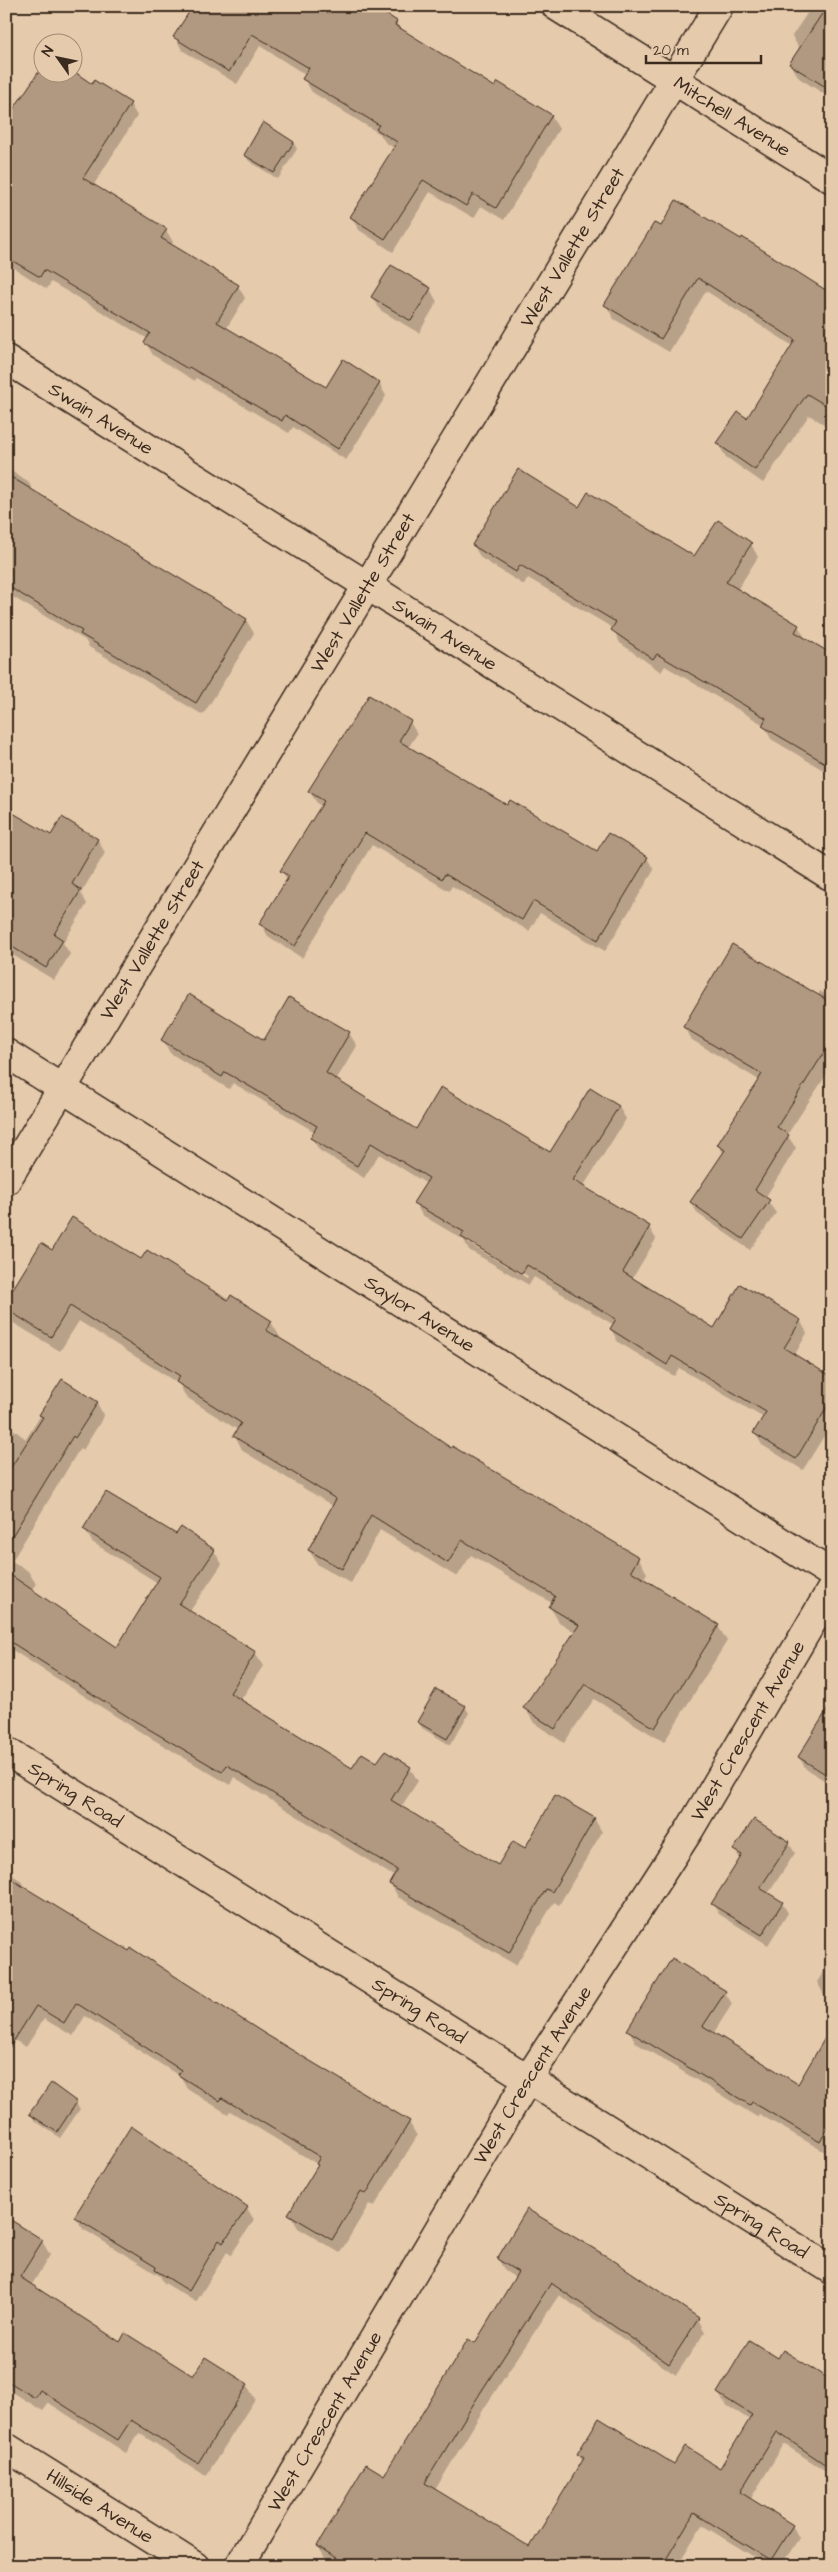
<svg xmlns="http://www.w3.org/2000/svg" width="838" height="2572" font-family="'Architects Daughter',sans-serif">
  <rect width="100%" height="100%" fill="#e5caac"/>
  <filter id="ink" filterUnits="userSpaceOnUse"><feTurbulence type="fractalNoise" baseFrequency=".02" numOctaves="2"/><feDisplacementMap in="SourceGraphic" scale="10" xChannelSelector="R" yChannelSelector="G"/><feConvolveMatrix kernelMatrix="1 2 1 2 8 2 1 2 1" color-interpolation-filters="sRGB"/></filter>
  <g filter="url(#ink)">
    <g fill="#0003" fill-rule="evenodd">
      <polygon points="185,6 370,6 396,22 401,31 496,88 551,116 559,129 504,220 481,206 474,218 430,192 393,252 359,230 351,217 394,148 385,142 380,134 312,92 304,79 306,75 260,46 237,84 182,50 175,37 191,10"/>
      <polygon points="812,6 832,6 832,99 799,78 791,64 800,50 792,36"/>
      <polygon points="42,70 42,72 93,85 130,104 137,116 93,186 166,230 173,242 171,245 238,286 245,298 226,329 326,389 379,383 386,396 346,460 293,427 289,433 196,378 195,381 153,355 146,343 148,339 51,282 47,289 6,263 6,122"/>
      <polygon points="293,142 297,149 278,179 249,161 245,155"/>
      <polygon points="655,224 826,293 828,290 832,292 832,429 809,415 763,483 726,457 718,444 747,420 793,346 706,291 669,352 614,319 606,305"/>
      <polygon points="430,289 437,302 419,333 380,310 372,297"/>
      <polygon points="6,468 28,481 34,493 246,620 254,633 203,715 89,647 85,640 6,593"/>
      <polygon points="580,508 695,557 751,544 758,557 737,590 798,626 806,639 832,656 830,774 771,739 764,725 665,666 661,672 620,643 613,628 528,578 524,585 481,558 473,545"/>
      <polygon points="410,722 417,734 408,748 508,807 597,853 647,858 654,870 605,951 540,913 529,931 452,886 449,891 372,845 302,958 268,936 261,924 288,881 282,871 322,807 317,803 309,791"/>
      <polygon points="6,810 51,837 62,818 98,840 105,853 81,893 87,904 63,943 70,954 54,980 6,951"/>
      <polygon points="820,991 832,999 832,1066 787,1135 796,1148 765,1198 776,1213 750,1250 698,1214 691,1202 724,1154 718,1145 759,1080 692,1040 684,1027 818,996"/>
      <path d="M290,999L349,1033L357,1046L336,1080L417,1131L551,1153L619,1107L626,1119L583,1187L649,1227L656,1239L632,1279L714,1330L800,1320L807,1333L794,1356L832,1379V1423L803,1470L762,1445L755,1433L764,1418L679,1368L674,1376L618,1342L611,1329L614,1325L534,1277L529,1285L469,1250L464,1240L422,1215L415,1203L427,1184L379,1154L364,1178L319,1150L312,1138L315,1132L233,1083L229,1089L170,1053L163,1040L264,1041ZM468,1240L528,1276L527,1278L468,1243Z"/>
      <polygon points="53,1252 142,1261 271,1322 280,1337 279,1339 451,1450 638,1558 647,1573 643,1580 718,1626 727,1641 664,1742 594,1699 564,1743 534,1723 525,1708 575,1632 559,1622 550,1607 552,1603 471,1555 457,1577 380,1530 351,1583 318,1565 309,1550 333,1506 243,1451 235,1436 238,1430 186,1397 179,1384 79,1321 60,1351 12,1322 6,1312 6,1302"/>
      <polygon points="62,1381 97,1403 104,1416 83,1450 80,1448 12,1561 28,1571 36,1584 32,1591 118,1648 158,1583 92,1542 85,1529 176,1536 214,1551 222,1564 190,1611 255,1653 263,1666 240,1701 352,1770 378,1764 410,1768 418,1781 401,1807 499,1867 525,1850 594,1818 602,1832 559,1905 554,1902 516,1965 398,1897 391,1884 395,1877 234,1777 230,1785 139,1731 6,1646 6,1424 26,1439"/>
      <polygon points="832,1704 832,1785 806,1769 799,1757"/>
      <polygon points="465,1707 469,1713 450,1745 422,1728 419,1722"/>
      <polygon points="789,1843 795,1853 768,1894 782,1903 788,1913 768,1945 719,1914 713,1904 740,1859 735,1850"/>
      <polygon points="6,1871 20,1880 26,1889 409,2122 417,2136 374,2207 369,2204 340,2253 298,2228 290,2214 318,2166 317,2164 230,2111 228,2114 187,2089 181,2077 85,2016 73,2036 44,2019 26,2047 6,2035"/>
      <polygon points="832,1958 832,1999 824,1995 817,1982"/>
      <polygon points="725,1992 732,2004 713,2034 799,2086 832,2029 832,2156 759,2114 757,2117 636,2043 629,2030"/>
      <polygon points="76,2103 80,2109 60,2138 34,2120 31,2114"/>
      <polygon points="6,2124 14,2137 6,2150"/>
      <polygon points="247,2208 254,2220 231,2255 227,2252 196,2302 163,2282 160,2276 83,2229 75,2217"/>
      <polygon points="6,2219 42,2241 50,2255 31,2286 120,2344 193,2378 247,2385 255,2399 206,2476 139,2433 126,2453 49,2403 43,2411 6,2388"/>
      <polygon points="498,2259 698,2319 705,2332 676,2375 559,2295 485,2407 435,2490 531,2549 583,2462 578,2454 720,2470 750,2420 726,2405 718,2393 779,2360 832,2382 832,2475 784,2444 750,2500 792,2525 799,2538 781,2566 769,2566 702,2525 677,2566 338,2566 325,2558 318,2546 385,2477 475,2345 516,2278 505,2271"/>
    </g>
    <g fill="#b19880" stroke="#3b2a1e">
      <polygon points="193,6 373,6 397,21 395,25 495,87 498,82 552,115 496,208 473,194 466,206 423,180 385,239 350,217 397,142 376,129 379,125 302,79 309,68 252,34 229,72 173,37"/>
      <polygon points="827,6 832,6 832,91 789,64"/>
      <polygon points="42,67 42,72 72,72 72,70 92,84 94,80 131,103 83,178 167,229 161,238 239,285 217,322 326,387 343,359 380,383 338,449 285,415 282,421 189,367 188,369 144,343 150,333 44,270 40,277 6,257 6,120"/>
      <polygon points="263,122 294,142 274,173 244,155"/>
      <polygon points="676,200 741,239 742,237 832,294 832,409 807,394 755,470 716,443 738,412 747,418 795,340 698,278 661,339 604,305 654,223 661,226"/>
      <polygon points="391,265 431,288 411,321 371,297"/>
      <polygon points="518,469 579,507 588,492 694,556 718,520 752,543 726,582 799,625 795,632 832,654 832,767 762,726 766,718 657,654 653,659 611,630 616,622 520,565 516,572 472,545"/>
      <polygon points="6,474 247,619 196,703 80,634 82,631 6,585"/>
      <polygon points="369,695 411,721 399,741 507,805 510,800 597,851 608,833 648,857 598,940 533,901 522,920 445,874 442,879 365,833 295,946 259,924 289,876 280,871 324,801 308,791"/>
      <polygon points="6,809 51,835 62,817 98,839 72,884 81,890 54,934 63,940 46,968 6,943"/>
      <polygon points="732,944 832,1003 832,1040 777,1127 789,1135 755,1190 770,1200 743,1239 690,1202 725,1150 717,1145 762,1074 683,1027"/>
      <polygon points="189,994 264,1040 289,997 350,1032 326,1073 416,1129 441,1087 550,1152 590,1088 619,1106 573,1180 650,1226 623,1272 714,1328 740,1284 801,1320 784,1348 832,1377 832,1399 796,1459 753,1433 766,1412 672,1356 667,1365 610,1329 616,1319 527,1265 522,1274 461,1237 464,1232 413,1203 429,1178 371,1143 357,1166 310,1138 317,1126 225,1072 222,1077 161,1040"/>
      <polygon points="72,1217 141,1259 147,1250 228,1300 231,1295 272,1321 266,1330 369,1392 451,1448 452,1446 639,1557 631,1571 719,1625 655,1728 585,1684 555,1729 523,1708 579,1625 549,1607 555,1596 462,1540 448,1563 371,1515 342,1569 308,1550 336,1499 233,1436 241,1423 176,1382 180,1376 70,1306 51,1337 6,1309 6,1300 41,1243 52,1250"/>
      <polygon points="62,1379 98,1402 75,1438 73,1436 6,1546 6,1475 43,1417 39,1415"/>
      <polygon points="106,1492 176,1534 181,1527 215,1550 179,1604 256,1652 230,1693 352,1768 362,1753 377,1762 385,1751 411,1767 391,1800 498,1865 513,1841 525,1848 555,1795 595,1818 552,1892 546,1889 509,1953 389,1884 397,1870 227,1765 222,1772 130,1718 6,1639 6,1572 117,1647 160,1577 83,1529"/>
      <polygon points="436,1689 466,1706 447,1739 417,1722"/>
      <polygon points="832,1702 832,1778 798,1757"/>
      <polygon points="754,1819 790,1842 760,1888 783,1902 762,1935 711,1904 742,1855 733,1850"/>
      <polygon points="6,1876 129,1951 131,1948 262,2032 410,2121 366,2194 361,2191 332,2240 288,2214 318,2165 316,2164 320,2157 222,2098 220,2101 178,2075 181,2070 76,2003 64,2023 36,2006 6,2053"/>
      <polygon points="672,1958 726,1991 703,2026 798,2084 832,2026 832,2121 820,2142 752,2102 750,2105 627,2030"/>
      <polygon points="51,2083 77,2102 57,2132 29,2114"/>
      <polygon points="131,2126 248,2207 223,2243 219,2240 189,2291 155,2270 156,2267 74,2217"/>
      <polygon points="527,2209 613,2260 699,2318 669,2364 551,2283 479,2395 425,2483 530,2547 584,2458 577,2454 599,2418 674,2464 685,2446 720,2468 752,2415 717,2393 749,2340 778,2358 783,2350 832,2381 832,2469 777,2432 740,2492 793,2525 771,2560 694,2513 662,2566 350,2566 317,2546 366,2464 384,2475 468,2339 475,2343 518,2272 497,2259"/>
      <polygon points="6,2217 43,2240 20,2277 120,2342 125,2333 193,2376 205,2357 248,2384 198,2463 131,2420 118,2440 40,2390 35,2398 6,2380"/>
    </g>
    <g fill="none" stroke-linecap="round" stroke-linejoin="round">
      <defs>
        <g id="minor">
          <path id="s1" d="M556,6L832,179"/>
          <path id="s2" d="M6,359L832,877"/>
          <path id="s3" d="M6,1053L832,1574"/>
          <path id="s4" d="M6,1181L719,6"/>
          <path id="s5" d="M6,1751L832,2270"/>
          <path id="s6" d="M6,2447L195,2566"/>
          <path id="s7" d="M239,2566L528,2079L690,1829L832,1588"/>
        </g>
      </defs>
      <use href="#minor" stroke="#3b2a1e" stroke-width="31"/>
      <use href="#minor" stroke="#e5caac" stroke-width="28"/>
    </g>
  </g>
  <g text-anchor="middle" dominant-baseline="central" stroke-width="4" stroke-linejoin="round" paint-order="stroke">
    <g font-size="19" fill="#3b2a1e" stroke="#e5caac">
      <text stroke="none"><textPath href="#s1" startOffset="208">Mitchell Avenue</textPath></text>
      <text stroke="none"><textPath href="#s4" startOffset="1092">West Vallette Street</textPath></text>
      <text stroke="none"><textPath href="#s2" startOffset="112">Swain Avenue</textPath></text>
      <text stroke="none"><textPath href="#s4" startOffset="688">West Vallette Street</textPath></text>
      <text stroke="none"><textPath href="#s2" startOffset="518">Swain Avenue</textPath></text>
      <text stroke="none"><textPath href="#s4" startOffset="282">West Vallette Street</textPath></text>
      <text stroke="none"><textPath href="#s3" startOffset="489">Saylor Avenue</textPath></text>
      <text stroke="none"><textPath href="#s7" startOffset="978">West Crescent Avenue</textPath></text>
      <text stroke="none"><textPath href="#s5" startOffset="82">Spring Road</textPath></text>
      <text stroke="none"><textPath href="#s5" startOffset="488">Spring Road</textPath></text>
      <text stroke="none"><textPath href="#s7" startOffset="572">West Crescent Avenue</textPath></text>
      <text stroke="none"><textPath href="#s5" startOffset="892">Spring Road</textPath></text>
      <text stroke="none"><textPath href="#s7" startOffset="168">West Crescent Avenue</textPath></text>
      <text stroke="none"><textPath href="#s6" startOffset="111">Hillside Avenue</textPath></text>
    </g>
  </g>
  <rect width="838" height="2572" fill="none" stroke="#e5caac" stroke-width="25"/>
  <rect x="12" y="12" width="813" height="2547" fill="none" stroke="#3b2a1e" stroke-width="2" filter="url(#ink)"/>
  <g transform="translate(58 58) rotate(303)"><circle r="24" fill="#e5caac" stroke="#a18a73"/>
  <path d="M0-4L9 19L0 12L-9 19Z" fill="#3b2a1e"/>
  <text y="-8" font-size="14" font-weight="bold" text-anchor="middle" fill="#3b2a1e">N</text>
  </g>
  <path d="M646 55v8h115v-8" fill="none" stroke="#3b2a1e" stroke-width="2.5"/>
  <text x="653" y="55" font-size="15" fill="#3b2a1e" stroke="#e5caac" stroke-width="4" paint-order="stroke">20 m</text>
</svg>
